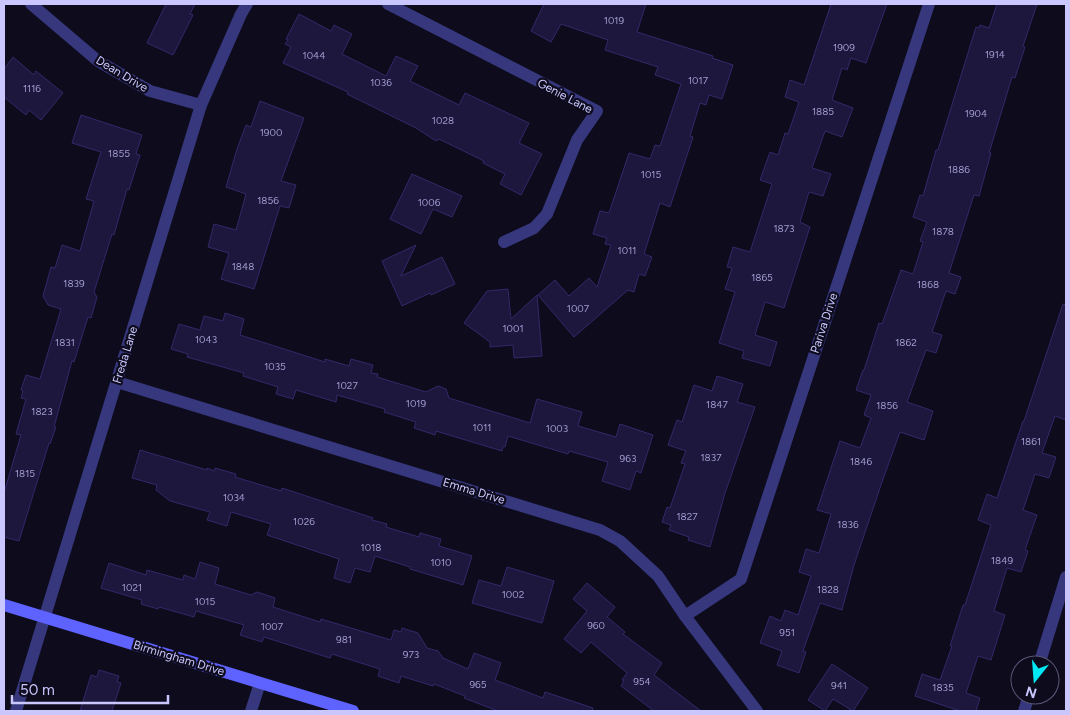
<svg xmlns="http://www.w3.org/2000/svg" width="1070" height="715" font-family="Figtree,sans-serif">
  <rect width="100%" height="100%" fill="#0d0b1c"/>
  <g fill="#1d173d" stroke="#322969">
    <polygon points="166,4 195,4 190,14 193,15 173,55 147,43"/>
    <polygon points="544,4 646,4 637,32 713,56 712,58 733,65 722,99 709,95 706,105 700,103 690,136 693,137 670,207 660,203 644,254 652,257 645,276 639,274 634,292 628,290 574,337 538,295 555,280 569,296 589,278 597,287 611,245 605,244 607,238 593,234 600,211 609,213 629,153 650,159 655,145 660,146 681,84 655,75 658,67 605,50 608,40 561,24 551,42 531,31"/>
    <polygon points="831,4 887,4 866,63 851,58 847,70 842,68 832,100 853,108 842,137 825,131 812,168 831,174 823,196 809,192 800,222 810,227 784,308 765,302 755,335 777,342 770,366 742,358 744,351 719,343 735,292 725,289 732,268 727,267 733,247 750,252 772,184 760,180 770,152 778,155 785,133 788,134 799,102 785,97 790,80 804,85"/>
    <polygon points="997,4 1037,4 1023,46 1025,47 1015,78 1012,77 989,153 991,153 979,196 974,195 949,273 961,277 955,294 946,291 932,332 942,335 936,353 926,350 907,402 933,411 924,440 900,432 882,482 854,565 842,610 820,603 803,651 806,652 799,673 777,665 782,651 760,643 770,616 781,621 785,610 798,615 811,576 799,572 806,549 819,553 831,514 817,510 840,441 860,448 871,418 864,415 871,395 856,390 863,370 864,370 879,323 882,324 901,270 913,274 923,242 920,241 927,222 913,217 920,195 923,196 936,150 938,150 976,27 979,28 980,25 989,28"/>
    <polygon points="299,14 331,31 334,25 352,34 342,54 386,76 396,56 418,66 410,81 459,105 465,93 529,123 519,143 542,154 521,195 500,184 505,174 483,163 484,161 439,139 436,141 416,128 347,94 348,92 283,63 291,47 285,44 288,40 286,39"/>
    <polygon points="13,57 34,75 36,71 63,93 41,120 29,110 26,115 4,97 4,69"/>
    <polygon points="260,101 304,118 281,181 296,185 289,208 280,206 254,289 221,279 229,253 208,247 214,224 236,230 246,194 226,187 237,149 246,125 251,127"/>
    <polygon points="81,115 142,135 136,154 140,155 129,190 127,189 114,235 112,234 94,292 97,297 91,318 88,317 74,362 72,361 54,427 56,427 50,444 49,443 19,541 4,537 4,493 21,435 16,434 26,399 21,398 23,391 21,390 26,375 40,379 61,309 48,305 43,296 51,267 55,268 62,245 80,251 94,201 86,199 101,152 72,143"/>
    <polygon points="412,174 462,196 452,217 433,209 421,234 390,219"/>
    <polygon points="416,245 401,276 442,257 455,284 431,295 430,293 402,306 382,261"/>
    <polygon points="508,289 511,319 537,295 542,356 514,358 513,345 490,347 490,342 464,323 487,291"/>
    <polygon points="1063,304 1066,305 1066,420 1055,416 1042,453 1056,457 1049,478 1035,474 1023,510 1037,515 1025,550 1028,551 1021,572 1007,568 994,611 1005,615 991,660 978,656 966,693 980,698 976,711 960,711 915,696 922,674 940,680 952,646 950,646 963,605 965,605 991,525 978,520 987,494 997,498 1023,421 1024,421"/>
    <polygon points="225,313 244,319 240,335 325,362 325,359 349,366 351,359 373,365 371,373 378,374 377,377 426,392 438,386 446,389 449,398 530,423 537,399 582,412 578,426 616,437 620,424 653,435 641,473 636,471 630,490 602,481 608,462 569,451 568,454 508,436 505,447 503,446 502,451 436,431 435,435 414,428 416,422 384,412 385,409 337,395 336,402 296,390 293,399 276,394 278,387 243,376 244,373 187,357 188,354 171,349 179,324 200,330 204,316 223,321"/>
    <polygon points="717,376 743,384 737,402 755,407 725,493 710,547 688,540 689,537 669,530 671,525 662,522 667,507 670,508 685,464 681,463 686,451 668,445 677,420 682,422 694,385 712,391"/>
    <polygon points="140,450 207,470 207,468 214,471 215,468 236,474 235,477 281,491 282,488 373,518 372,520 387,524 386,527 419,537 420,533 441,539 439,546 472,556 463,585 410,569 410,567 375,556 370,572 355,568 350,583 334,578 339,559 267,535 271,524 231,512 227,526 207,520 210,512 170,501 156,490 157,485 132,478"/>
    <polygon points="200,562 219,568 215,584 251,595 257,592 275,598 273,607 320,622 321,619 391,640 394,630 401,632 402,628 418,633 427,648 438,651 443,658 468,669 474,653 501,663 495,680 543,698 545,692 593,708 592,711 498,711 464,698 465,696 434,684 433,686 401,676 399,683 378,676 380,669 332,654 330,658 264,637 262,642 240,635 244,625 196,611 194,617 159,607 158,609 141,604 142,600 101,588 109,563 146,575 147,570 183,580 184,575 195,579"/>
    <polygon points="507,567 554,581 542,623 472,603 479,580 501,586"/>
    <polygon points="587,583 615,607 607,617 625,632 623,634 662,663 654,675 701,711 654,711 621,686 624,681 622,680 627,673 591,642 581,653 564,639 587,611 573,599"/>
    <polygon points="832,664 868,688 853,711 833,699 825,711 808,700"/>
    <polygon points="99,670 119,676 117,682 121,683 112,711 80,711 91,675 97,677"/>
  </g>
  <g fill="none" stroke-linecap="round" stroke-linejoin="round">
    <g stroke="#36377c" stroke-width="12">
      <polyline points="31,4 98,61 150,91 201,105"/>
      <polyline points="388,4 597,111 577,140 547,214 534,228 504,242"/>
      <polyline points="117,382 600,530 620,541 658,576 685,616 757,711"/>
      <polyline points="685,616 741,579 929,4"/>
      <polyline points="1039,665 1066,577"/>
      <polyline points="16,711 201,105 241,14 247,4"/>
      <polyline points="251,711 260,683"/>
      <polyline points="1024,711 1029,695"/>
    </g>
    <polyline stroke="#5e62ff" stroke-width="12" points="4,605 353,711"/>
  </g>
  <g text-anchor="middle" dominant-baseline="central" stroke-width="4.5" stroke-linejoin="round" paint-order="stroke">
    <g font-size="10" fill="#9f9bce">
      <text x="614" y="20">1019</text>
      <text x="844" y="47">1909</text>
      <text x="995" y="54">1914</text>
      <text x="314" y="55">1044</text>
      <text x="698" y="80">1017</text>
      <text x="381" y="82">1036</text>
      <text x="32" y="88">1116</text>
      <text x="823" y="111">1885</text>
      <text x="976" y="113">1904</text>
      <text x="443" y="120">1028</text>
      <text x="271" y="132">1900</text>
      <text x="119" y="153">1855</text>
      <text x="959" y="169">1886</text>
      <text x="651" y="174">1015</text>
      <text x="268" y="200">1856</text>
      <text x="429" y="202">1006</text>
      <text x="784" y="228">1873</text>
      <text x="943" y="231">1878</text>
      <text x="627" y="250">1011</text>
      <text x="243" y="266">1848</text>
      <text x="762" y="277">1865</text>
      <text x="74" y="283">1839</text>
      <text x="928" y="284">1868</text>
      <text x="578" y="308">1007</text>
      <text x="513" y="328">1001</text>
      <text x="206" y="339">1043</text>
      <text x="65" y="342">1831</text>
      <text x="906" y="342">1862</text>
      <text x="275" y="366">1035</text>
      <text x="347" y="385">1027</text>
      <text x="416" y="403">1019</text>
      <text x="717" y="404">1847</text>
      <text x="887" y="405">1856</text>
      <text x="42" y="411">1823</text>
      <text x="482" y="427">1011</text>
      <text x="557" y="428">1003</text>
      <text x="1031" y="441">1861</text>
      <text x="711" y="457">1837</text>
      <text x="628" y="458">963</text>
      <text x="861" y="461">1846</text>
      <text x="25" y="473">1815</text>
      <text x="234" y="497">1034</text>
      <text x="687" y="516">1827</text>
      <text x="304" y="521">1026</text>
      <text x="848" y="524">1836</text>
      <text x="371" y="547">1018</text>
      <text x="1002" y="560">1849</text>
      <text x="441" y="562">1010</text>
      <text x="132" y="587">1021</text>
      <text x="828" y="589">1828</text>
      <text x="513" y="594">1002</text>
      <text x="205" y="601">1015</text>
      <text x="596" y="625">960</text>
      <text x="272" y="626">1007</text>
      <text x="787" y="632">951</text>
      <text x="344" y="639">981</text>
      <text x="411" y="654">973</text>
      <text x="642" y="681">954</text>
      <text x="478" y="684">965</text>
      <text x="839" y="685">941</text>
      <text x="943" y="687">1835</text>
    </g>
    <g font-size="12" fill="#cac7ff" stroke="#0d0b1c">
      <text transform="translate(122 74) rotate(31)">Dean Drive</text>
      <text transform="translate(565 96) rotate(28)">Genie Lane</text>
      <text transform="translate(824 323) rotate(-72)">Pariva Drive</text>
      <text transform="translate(125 355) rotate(-73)">Freda Lane</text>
      <text transform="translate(474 491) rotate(17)">Emma Drive</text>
      <text transform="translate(179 658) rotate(17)">Birmingham Drive</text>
    </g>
  </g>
  <rect width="1070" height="715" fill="none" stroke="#cac7ff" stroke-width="10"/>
  <g transform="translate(1035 680) rotate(197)"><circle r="24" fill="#0d0b1c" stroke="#595677"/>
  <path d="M0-4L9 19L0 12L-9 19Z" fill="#00e6f2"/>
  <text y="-8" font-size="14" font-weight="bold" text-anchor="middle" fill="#cac7ff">N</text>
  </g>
  <path d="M12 695v8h156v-8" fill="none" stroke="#cac7ff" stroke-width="2.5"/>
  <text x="20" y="695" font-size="15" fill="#cac7ff" stroke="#0d0b1c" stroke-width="4" paint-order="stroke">50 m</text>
</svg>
